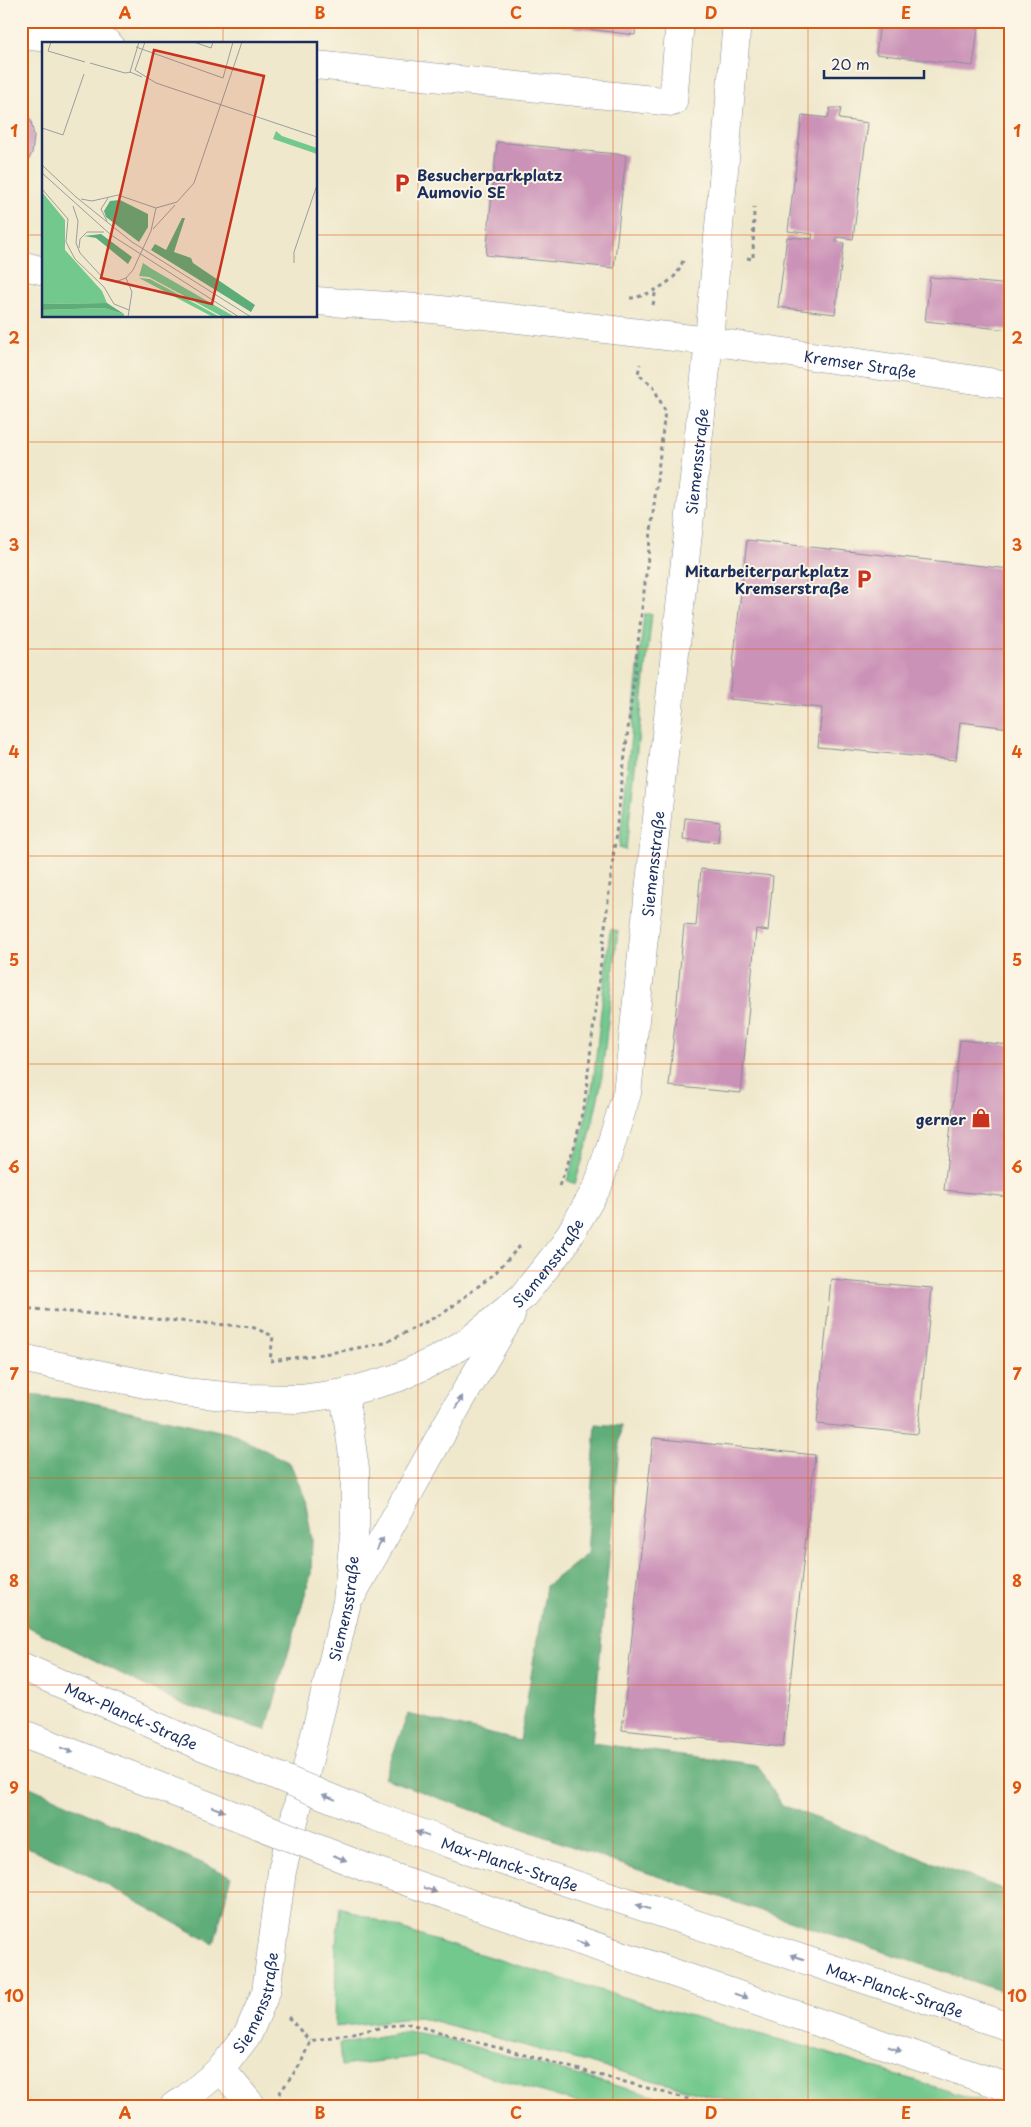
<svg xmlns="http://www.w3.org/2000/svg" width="1031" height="2127" font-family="'Playpen Sans',sans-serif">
  <rect width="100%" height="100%" fill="#fcf5e5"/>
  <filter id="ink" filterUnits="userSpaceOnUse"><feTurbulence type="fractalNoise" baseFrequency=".02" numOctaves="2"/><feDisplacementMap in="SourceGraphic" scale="10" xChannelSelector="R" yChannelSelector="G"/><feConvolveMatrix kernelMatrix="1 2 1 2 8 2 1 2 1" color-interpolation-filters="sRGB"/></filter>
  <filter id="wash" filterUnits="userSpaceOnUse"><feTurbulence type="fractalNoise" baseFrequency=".0096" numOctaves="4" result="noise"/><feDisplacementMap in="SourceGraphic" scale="20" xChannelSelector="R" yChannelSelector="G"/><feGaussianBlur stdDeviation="1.12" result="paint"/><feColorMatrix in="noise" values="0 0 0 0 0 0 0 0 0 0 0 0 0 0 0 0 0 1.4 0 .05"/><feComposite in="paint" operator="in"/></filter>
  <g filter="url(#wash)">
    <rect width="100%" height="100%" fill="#efe8cc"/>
    <g fill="#73c98d" stroke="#477c76">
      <polygon points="644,614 652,614 626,850 619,848"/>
      <polygon points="610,929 618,931 601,1084 589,1139 575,1184 567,1180 581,1138 593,1084"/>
      <polygon points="340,1907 430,1939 643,2003 814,2049 997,2106 748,2106 419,2017 335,2027 336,1943"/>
      <polygon points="407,2031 435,2036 690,2106 589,2106 421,2056 341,2066 339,2044"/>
    </g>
    <g fill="#5ead78" stroke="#3c6e6b">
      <polygon points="21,1394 84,1401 233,1434 290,1463 305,1498 312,1540 311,1574 266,1730 181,1704 21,1623"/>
      <polygon points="596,1424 621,1426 592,1743 758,1765 782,1805 1010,1892 1010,1994 609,1860 384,1778 408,1714 520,1741 546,1586 587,1554"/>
      <polygon points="21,1783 231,1876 214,1944 92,1877 21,1844"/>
    </g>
    <g id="blocks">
      <g fill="#cb92b7">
        <polygon points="525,21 636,21 635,35"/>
        <polygon points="880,21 979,21 973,66 876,54"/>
        <polygon points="21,103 31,121 34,136 32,153 21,174"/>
        <polygon points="830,108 841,108 839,119 868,123 853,239 837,237 836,242 844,243 835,314 778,307 787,237 812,239 813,234 788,231 802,115 828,118"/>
        <polygon points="497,142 626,155 614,268 486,255"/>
        <polygon points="930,277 1010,285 1010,330 925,321"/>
        <polygon points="747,540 1010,569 1010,728 960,722 956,760 818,747 822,708 729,699"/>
        <polygon points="685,818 720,822 718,842 683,839"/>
        <polygon points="701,869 773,876 768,931 756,929 741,1093 669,1086 684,925 696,926"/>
        <polygon points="960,1040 1010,1045 1010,1197 944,1190"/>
        <polygon points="831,1279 932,1288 918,1434 817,1424"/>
        <polygon points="653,1438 815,1455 783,1747 622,1730"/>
      </g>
    </g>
  </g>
  <g filter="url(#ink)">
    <use href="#blocks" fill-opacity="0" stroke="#858c95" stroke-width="1"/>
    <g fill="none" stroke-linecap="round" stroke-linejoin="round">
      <defs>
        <g id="minor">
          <polyline points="21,35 109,44"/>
          <polyline points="316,65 673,102 680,21"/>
          <polyline points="21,265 44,271"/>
          <path id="s1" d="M316,301L432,309L709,341L1010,385"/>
          <polyline points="353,1593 460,1401 511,1315"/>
          <path id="s2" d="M252,2106L221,2069L248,2034L266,1992L282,1871L347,1602L355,1526V1469L344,1393L397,1378L436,1360L470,1340L522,1297L563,1246L598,1186L627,1093L709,341L737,21"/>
        </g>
        <g id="highway">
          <polyline points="21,1358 184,1392 246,1398 300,1399 344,1393"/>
          <path id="s3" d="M21,1666L199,1745L253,1766"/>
          <polyline points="21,1733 246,1820"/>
          <path id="s4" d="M374,1816L448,1843L1010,2027"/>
          <polyline points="367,1868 1010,2088"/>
          <polyline points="174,2106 183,2101 221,2069"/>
        </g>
      </defs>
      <use href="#minor" stroke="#858c95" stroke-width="29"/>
      <use href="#highway" stroke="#858c95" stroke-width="29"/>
      <g stroke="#858c95" stroke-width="3" stroke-dasharray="4 4" stroke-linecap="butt">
        <polyline points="747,258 753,259 754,207"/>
        <path d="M630,298C643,298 670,284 677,273C680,269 682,263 684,258"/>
        <polyline points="653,305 656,289"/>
        <polyline points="559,1186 575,1145 585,1099 665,411 653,386 638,374 640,364"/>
        <polyline points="21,1308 252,1327 273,1336 270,1361 330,1353 385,1343 445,1312 494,1274 520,1246"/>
        <polyline points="288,2017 310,2041"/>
        <polyline points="279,2094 301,2063 310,2041 406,2023 714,2106"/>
      </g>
      <use href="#minor" stroke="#fff" stroke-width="28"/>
      <use href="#highway" stroke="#fff" stroke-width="28"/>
      <defs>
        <g id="highway-bridge">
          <polyline points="253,1766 374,1816"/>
          <polyline points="246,1820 367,1868"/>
        </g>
      </defs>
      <use href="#highway-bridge" stroke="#858c95" stroke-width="29" stroke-linecap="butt"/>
      <use href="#highway-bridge" stroke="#fff" stroke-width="28"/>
    </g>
    <defs><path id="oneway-solid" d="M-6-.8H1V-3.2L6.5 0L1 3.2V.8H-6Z" transform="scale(1.25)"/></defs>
    <g fill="#8d97ae">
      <use href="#oneway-solid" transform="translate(459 1402) rotate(-60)"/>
      <use href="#oneway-solid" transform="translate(380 1544) rotate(-61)"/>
      <use href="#oneway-solid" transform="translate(67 1750) rotate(21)"/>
      <use href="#oneway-solid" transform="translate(329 1797) rotate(-158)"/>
      <use href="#oneway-solid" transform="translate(218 1809) rotate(21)"/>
      <use href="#oneway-solid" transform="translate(422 1834) rotate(-160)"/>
      <use href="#oneway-solid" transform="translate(340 1858) rotate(22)"/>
      <use href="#oneway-solid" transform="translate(430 1890) rotate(19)"/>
      <use href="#oneway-solid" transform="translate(643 1907) rotate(-162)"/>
      <use href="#oneway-solid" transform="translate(583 1943) rotate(18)"/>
      <use href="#oneway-solid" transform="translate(797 1957) rotate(-162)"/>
      <use href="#oneway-solid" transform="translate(741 1996) rotate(19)"/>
      <use href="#oneway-solid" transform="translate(895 2049) rotate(19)"/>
    </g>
  </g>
  <path fill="none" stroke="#de5710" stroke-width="1" stroke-opacity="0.55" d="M223,21V44M418,21V2106M613,21V2106M808,21V2106M21,235H44M316,235H1010M223,316V2106M21,442H1010M21,649H1010M21,856H1010M21,1064H1010M21,1271H1010M21,1478H1010M21,1685H1010M21,1892H1010"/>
  <defs>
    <symbol id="parking-bare" viewBox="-9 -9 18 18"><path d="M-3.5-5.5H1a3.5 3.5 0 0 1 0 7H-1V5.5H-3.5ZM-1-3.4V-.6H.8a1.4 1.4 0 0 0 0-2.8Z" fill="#c8321e" stroke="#fcf5e5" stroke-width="2.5" paint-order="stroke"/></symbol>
    <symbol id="shop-bare" viewBox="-9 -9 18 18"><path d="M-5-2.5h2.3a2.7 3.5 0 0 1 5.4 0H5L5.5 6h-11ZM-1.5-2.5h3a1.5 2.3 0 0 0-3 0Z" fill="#c8321e" stroke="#fcf5e5" stroke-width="2.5" paint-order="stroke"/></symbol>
  </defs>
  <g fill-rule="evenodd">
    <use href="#parking-bare" x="388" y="169" width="28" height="28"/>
    <use href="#parking-bare" x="850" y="565" width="28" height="28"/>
    <use href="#shop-bare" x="967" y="1104" width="28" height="28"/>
  </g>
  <g text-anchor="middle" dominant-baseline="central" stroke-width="4" stroke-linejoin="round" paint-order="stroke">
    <g font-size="15" font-weight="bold" fill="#1b2f5e" stroke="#fcf5e5" text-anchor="end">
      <text x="417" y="174" text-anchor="start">Besucherparkplatz<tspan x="417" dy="17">Aumovio SE</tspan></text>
      <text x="849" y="570">Mitarbeiterparkplatz<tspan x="849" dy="17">Kremserstraße</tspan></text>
      <text x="966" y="1118">gerner</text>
    </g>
    <g font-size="15" fill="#1b2f5e" stroke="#fcf5e5">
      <text stroke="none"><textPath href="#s1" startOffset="548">Kremser Straße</textPath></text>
      <text stroke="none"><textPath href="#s2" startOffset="1820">Siemensstraße</textPath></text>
      <text stroke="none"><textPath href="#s2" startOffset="1415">Siemensstraße</textPath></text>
      <text stroke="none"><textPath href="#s2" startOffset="995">Siemensstraße</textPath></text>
      <text stroke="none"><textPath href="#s2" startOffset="530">Siemensstraße</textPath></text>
      <text stroke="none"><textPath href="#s3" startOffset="121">Max-Planck-Straße</textPath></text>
      <text stroke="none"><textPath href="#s4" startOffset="144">Max-Planck-Straße</textPath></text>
      <text stroke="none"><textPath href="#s4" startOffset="549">Max-Planck-Straße</textPath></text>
      <text stroke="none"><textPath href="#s2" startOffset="125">Siemensstraße</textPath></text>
    </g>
  </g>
  <g transform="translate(42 42)">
    <rect width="275" height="275" fill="#efe8cc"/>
    <path d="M234,89L240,94L275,106V112L231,97ZM0,150L23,178V208L60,249L65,261L0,262ZM101,221L110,227L193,275H181L107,235L97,234ZM97,236L108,237L178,275H171ZM62,266L82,272V275H0V268Z" fill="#73c98d"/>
    <path d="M78,158L106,172V185L97,200L64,175L62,169L68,159ZM140,176H143L132,210L149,216L151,221L213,263L209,270L109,208L113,202L124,208ZM59,192L90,215L86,222L54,196L42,194ZM65,261L82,272L62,266L0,268V262Z" fill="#5ead78"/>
    <path fill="none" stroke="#9a9ea0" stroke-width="1" d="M9,0L6,9L43,20M97,0L88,30L100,35M103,0L93,28L114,41L275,95M152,0L169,6L171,0M94,5L181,36L191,0M48,21L83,31L89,30M0,86L21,93L42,32M0,123L34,155L90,200L209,275M0,131L69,193L197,275M0,147L26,177L24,200L33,217L62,245L72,262L87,268M39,157L50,159L76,153L114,166M31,164L36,179L34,201L38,211L61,236L76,239L84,236M65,179L59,167L66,156M111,187L133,163M37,206L38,197L45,190H62M252,221V210L275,143M86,275L90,250L84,236L91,228L109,189L114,166L135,160L152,141L200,0"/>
    <path fill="#c8321e" fill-opacity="0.15" stroke="#c8321e" stroke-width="2.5" d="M112,8L222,34L170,262L59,236Z"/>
    <rect width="275" height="275" fill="none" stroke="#1b2f5e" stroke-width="2.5"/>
  </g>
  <rect width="1031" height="2127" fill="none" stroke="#fcf5e5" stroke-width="55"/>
  <path d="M824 70v8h100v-8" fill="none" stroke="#1b2f5e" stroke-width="2.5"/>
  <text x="831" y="70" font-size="15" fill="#1b2f5e" stroke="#fcf5e5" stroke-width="4" paint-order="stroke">20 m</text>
  <rect x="28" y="28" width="976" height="2072" fill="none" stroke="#de5710" stroke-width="2"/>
  <g font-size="16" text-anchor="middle" font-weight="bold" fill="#de5710">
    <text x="125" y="19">A</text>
    <text x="320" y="19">B</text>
    <text x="516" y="19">C</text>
    <text x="711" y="19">D</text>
    <text x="906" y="19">E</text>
    <text x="14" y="137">1</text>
    <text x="1017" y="137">1</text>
    <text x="14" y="344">2</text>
    <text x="1017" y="344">2</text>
    <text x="14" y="551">3</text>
    <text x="1017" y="551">3</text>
    <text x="14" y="758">4</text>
    <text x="1017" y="758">4</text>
    <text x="14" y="966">5</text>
    <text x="1017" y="966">5</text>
    <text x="14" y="1173">6</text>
    <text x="1017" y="1173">6</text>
    <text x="14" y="1380">7</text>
    <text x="1017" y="1380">7</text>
    <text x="14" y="1587">8</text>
    <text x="1017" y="1587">8</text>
    <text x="14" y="1794">9</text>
    <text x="1017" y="1794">9</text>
    <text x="14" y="2002">10</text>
    <text x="1017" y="2002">10</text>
    <text x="125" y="2119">A</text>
    <text x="320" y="2119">B</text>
    <text x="516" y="2119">C</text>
    <text x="711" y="2119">D</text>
    <text x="906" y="2119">E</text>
  </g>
</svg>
